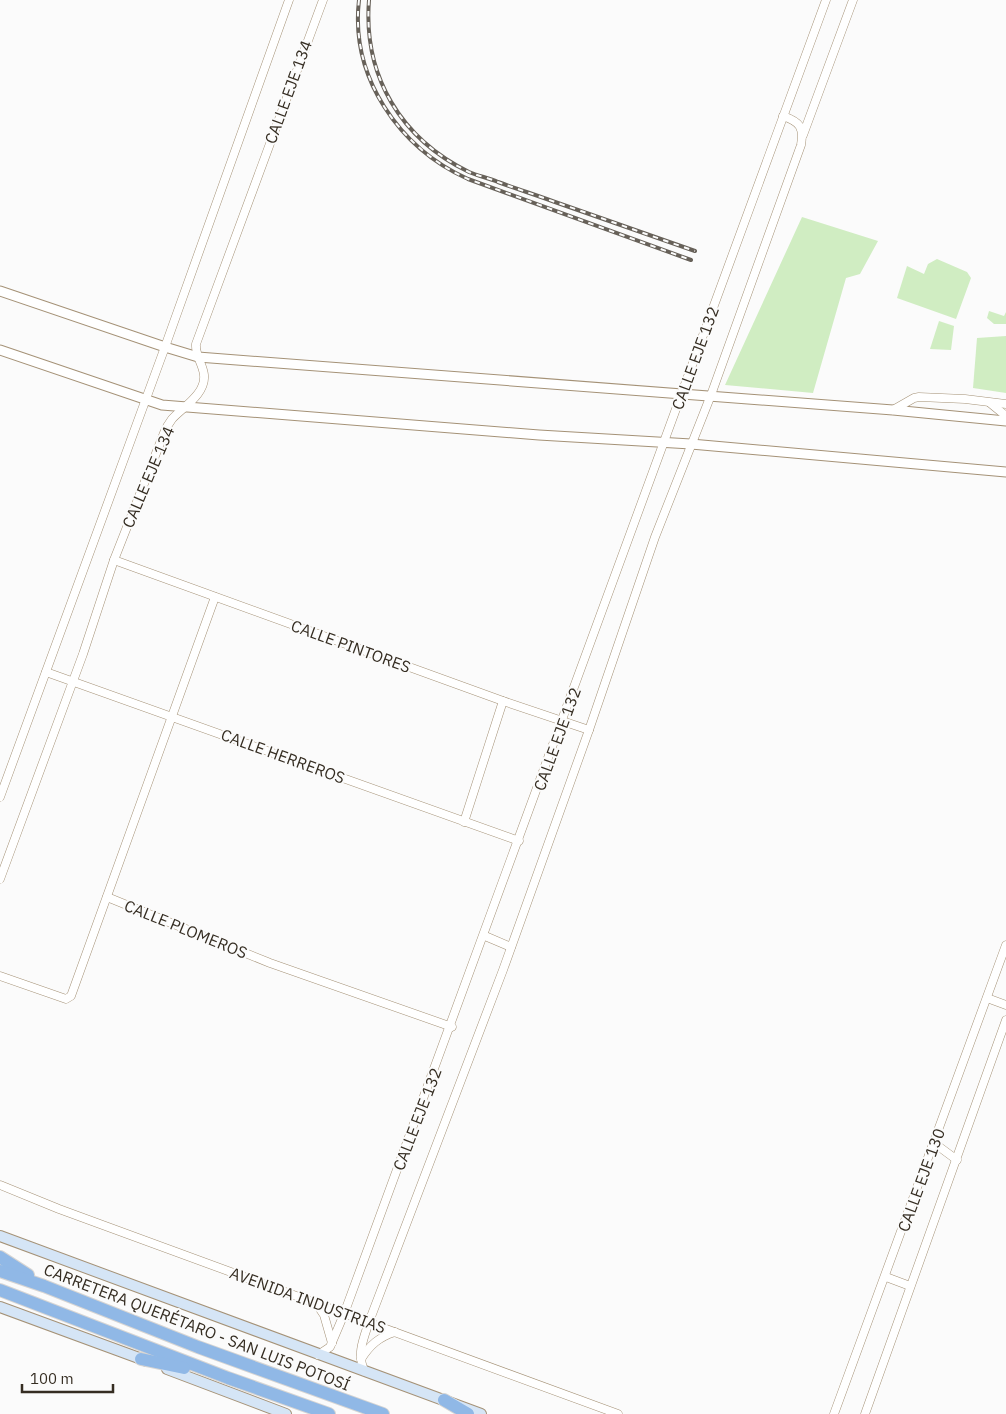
<svg xmlns="http://www.w3.org/2000/svg" width="1006" height="1414" font-family="'IBM Plex Sans',sans-serif">
  <rect width="100%" height="100%" fill="#fbfbfb"/>
  <g fill="#d0edc2">
    <polygon points="802,217 878,241 860,274 846,278 813,393 725,385"/>
    <polygon points="937,259 967,272 971,278 956,319 897,298 907,266 924,274 928,264"/>
    <polygon points="989,311 1004,316 1006,312 1006,324 994,324 987,318"/>
    <polygon points="939,321 954,326 951,350 930,349"/>
    <polygon points="1006,336 1006,393 973,388 977,338"/>
  </g>
  <g fill="none" stroke-linecap="round" stroke-linejoin="round">
    <defs>
      <g id="minor">
        <polyline points="803,135 853,0"/>
        <polyline points="990,403 1006,416"/>
        <polyline points="893,410 914,398 919,397 965,399 1006,404"/>
        <polyline points="114,560 503,701 589,730"/>
        <polyline points="46,672 519,841"/>
        <polyline points="0,797 165,347 289,0"/>
        <polyline points="464,822 503,701"/>
        <path d="M0,879L83,654L114,560L164,433C166,428 169,423 172,419C183,407 206,394 204,375C203,364 195,356 196,344L323,0"/>
        <polyline points="107,897 270,963 452,1027"/>
        <polyline points="485,936 511,947"/>
        <polyline points="0,976 66,999 71,996 215,597"/>
        <polyline points="987,998 1006,1005"/>
        <polyline points="934,1143 957,1160"/>
        <polyline points="0,1185 59,1209 618,1414"/>
        <polyline points="886,1277 910,1286"/>
        <polyline points="316,1303 324,1315 332,1343"/>
        <path d="M318,1355L330,1347L344,1314C508,877 664,437 826,0"/>
        <path d="M361,1359C370,1345 379,1337 395,1332"/>
        <path d="M364,1371C357,1353 363,1340 369,1322L503,970L589,730L655,537L711,395L801,145C804,127 800,122 783,116"/>
        <polyline points="834,1414 1006,945"/>
        <polyline points="865,1414 1006,1020"/>
      </g>
      <g id="tertiary">
        <polyline points="0,291 165,347 198,357 893,410 1006,421"/>
        <polyline points="0,350 162,405 539,435 691,444 1006,472"/>
      </g>
      <g id="secondary">
        <polyline points="0,1236 481,1414"/>
        <polyline points="0,1307 147,1361"/>
        <polyline points="167,1369 286,1414"/>
      </g>
      <g id="trunk">
        <polyline points="0,1257 28,1275"/>
        <polyline points="0,1271 44,1286 198,1347 383,1414"/>
        <polyline points="0,1290 228,1378 329,1414"/>
        <polyline points="141,1359 184,1368"/>
        <polyline points="444,1400 468,1414"/>
      </g>
    </defs>
    <use href="#minor" stroke="#a59277" stroke-width="9"/>
    <use href="#tertiary" stroke="#a59277" stroke-width="11"/>
    <use href="#secondary" stroke="#a59277" stroke-width="12"/>
    <use href="#trunk" stroke="#d7d5d3" stroke-width="14"/>
    <use href="#minor" stroke="#fff" stroke-width="8"/>
    <use href="#tertiary" stroke="#fff" stroke-width="9"/>
    <use href="#secondary" stroke="#d5e5f6" stroke-width="10"/>
    <use href="#trunk" stroke="#90b8e6" stroke-width="12"/>
    <defs>
      <g id="rail">
        <path d="M359,0C350,77 399,148 468,179L691,260"/>
        <path d="M369,0C363,76 401,139 469,172C478,176 489,178 498,182C517,189 536,195 555,202C602,218 648,235 695,251"/>
      </g>
    </defs>
    <use href="#rail" stroke="#676159" stroke-width="4"/>
    <use href="#rail" stroke="#fbfbfb" stroke-width="2" stroke-dasharray="5.5" stroke-linecap="butt"/>
  </g>
  <g text-anchor="middle" dominant-baseline="central" stroke-width="4" stroke-linejoin="round" paint-order="stroke">
    <g font-size="16" fill="#352d22" stroke="#fbfbfb">
      <text transform="translate(288 92) rotate(-70)">CALLE EJE 134</text>
      <text transform="translate(695 358) rotate(-70)">CALLE EJE 132</text>
      <text transform="translate(148 477) rotate(-67)">CALLE EJE 134</text>
      <text transform="translate(351 646) rotate(20)">CALLE PINTORES</text>
      <text transform="translate(557 739) rotate(-70)">CALLE EJE 132</text>
      <text transform="translate(283 756) rotate(20)">CALLE HERREROS</text>
      <text transform="translate(186 929) rotate(22)">CALLE PLOMEROS</text>
      <text transform="translate(417 1119) rotate(-69)">CALLE EJE 132</text>
      <text transform="translate(921 1180) rotate(-70)">CALLE EJE 130</text>
      <text transform="translate(308 1300) rotate(20)">AVENIDA INDUSTRIAS</text>
      <text transform="translate(197 1327) rotate(21)">CARRETERA QUERÉTARO - SAN LUIS POTOSÍ</text>
    </g>
  </g>
  <path d="M22 1384v8h91v-8" fill="none" stroke="#352d22" stroke-width="2.5"/>
  <text x="30" y="1384" font-size="15" fill="#352d22" stroke="#fbfbfb" stroke-width="4" paint-order="stroke">100 m</text>
</svg>
